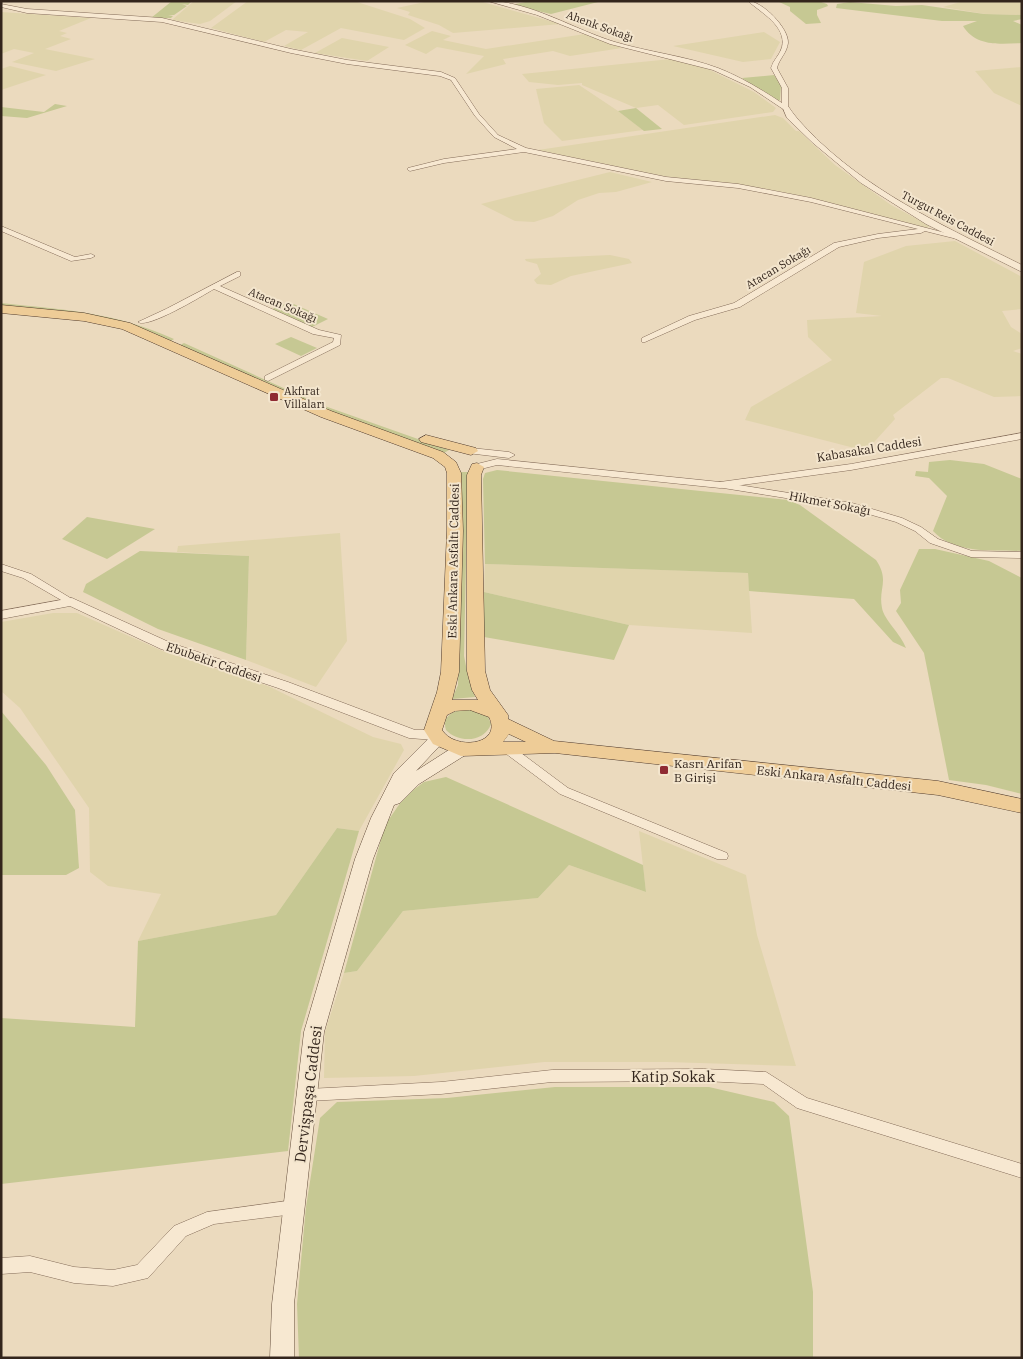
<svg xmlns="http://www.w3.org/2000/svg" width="1023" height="1359" font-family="'IBM Plex Serif',serif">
  <rect width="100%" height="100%" fill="#ebdabe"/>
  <g fill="#e0d4ac">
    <polygon points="194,1 237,1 210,21 200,24 172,20"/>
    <polygon points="248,1 354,1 410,19 425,28 404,40 341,28 301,50 284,46 308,32 286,30 264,42 211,28"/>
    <polygon points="429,1 479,1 561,24 453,33 439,25 408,15 410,12 397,8"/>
    <polygon points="964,1 1022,1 1022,15 985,14 943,7"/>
    <polygon points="1,12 91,18 59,31 67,33 60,36 71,39 45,49 95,59 56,71 12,62 34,53 14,49 1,54"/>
    <polygon points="432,31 451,36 443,40 486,49 585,34 622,48 570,56 553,51 503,59 506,64 466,74 484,56 437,47 426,54 405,45"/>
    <polygon points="764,32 780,42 771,59 743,62 673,46"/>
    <polygon points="342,38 389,47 367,61 315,53"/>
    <polygon points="671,59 708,69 754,92 776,108 773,112 684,125 658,105 636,108 582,85 582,83 558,85 529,82 522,74"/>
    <polygon points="10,66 46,75 1,90 1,69"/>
    <polygon points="1022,67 1022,106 994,93 975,71"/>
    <polygon points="579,85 618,111 643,130 562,141 544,123 536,89"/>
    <polygon points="775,115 783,118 796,131 799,131 835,165 891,205 930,226 927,228 808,197 743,185 662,176 538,150"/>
    <polygon points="610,172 652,182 616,192 599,193 578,200 553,216 534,222 515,221 481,204"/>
    <polygon points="955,241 1022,277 1022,309 1002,311 1011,327 1022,334 1022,348 1013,351 1022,354 1022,396 994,397 948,378 941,378 893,415 895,419 866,451 745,420 751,407 832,360 808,337 807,320 882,316 856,313 864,262 906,246"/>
    <polygon points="610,255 629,259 632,263 571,276 551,285 537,284 534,280 541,274 537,264 526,261 525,259"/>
    <polygon points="340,533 347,641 316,687 246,660 249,556 177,552 178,546"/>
    <polygon points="485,564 748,573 752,633 629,625 484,592"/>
    <polygon points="53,613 77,613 165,652 268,686 373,737 401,744 404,750 359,831 337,828 276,915 138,941 161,894 108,886 90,872 89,808 20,708 1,691 1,622"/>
    <polygon points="639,831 746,875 757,935 796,1066 667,1062 544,1062 414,1076 324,1078 325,1032 344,973 357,971 403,911 538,898 569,865 646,892"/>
  </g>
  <g fill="#c6c893">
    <polygon points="172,1 192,1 188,5 182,4 187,6 174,15 168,15 173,16 171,18 151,18"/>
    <polygon points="530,1 602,1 551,14 511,5"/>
    <polygon points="777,1 818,1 827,4 828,6 817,10 817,15 821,23 806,24 790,11 790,7"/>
    <path d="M850,2L896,6L922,5L984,14L1022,15V19L1013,21L1022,25V43C1000,44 976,47 963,26L977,21H942L836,8L837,4Z"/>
    <polygon points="774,75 781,85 780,100 777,101 742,78"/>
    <polygon points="55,104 67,106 27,118 1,116 1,107 44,112"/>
    <polygon points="636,108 662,129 644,131 618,111"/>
    <polygon points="289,302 328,319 310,328 270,310"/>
    <path d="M1,303C66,310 114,312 174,339L171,341L137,326L1,306Z"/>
    <polygon points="291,337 317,348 301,356 275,344"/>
    <polygon points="184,343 319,404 449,450 444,453 345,417 180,345"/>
    <path d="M950,460L984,464L1022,479V551C992,550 954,554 933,531L947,496L929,478L915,476L916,471L928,472L929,462Z"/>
    <path d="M497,470L788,500L800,505L876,560C890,581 878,588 882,608C884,620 901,634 906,648L893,642L854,599L749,591L748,573L485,564L483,479L485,473Z"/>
    <polygon points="461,472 468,472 464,656 468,676 475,697 452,699 458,685"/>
    <polygon points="87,517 155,529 107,559 62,539"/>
    <polygon points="919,549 935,549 989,561 1022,578 1022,794 986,785 949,780 924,653 896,611 901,603 900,590"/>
    <polygon points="140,551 249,556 246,660 158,629 83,592 86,584"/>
    <polygon points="484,592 629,625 614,660 484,637"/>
    <path d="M466,708L487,714L491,724C484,743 458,743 446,730C441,715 455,711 466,708Z"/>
    <polygon points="1,711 46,765 75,810 79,868 66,875 1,875"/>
    <polygon points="446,777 643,865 646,892 569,865 538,898 403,911 357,971 344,973 385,825 405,796 424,782"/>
    <polygon points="337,828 359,831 301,1031 288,1151 1,1184 1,1018 135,1027 138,941 276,915"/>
    <polygon points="555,1087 709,1087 774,1102 789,1116 813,1292 813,1358 299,1358 297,1304 306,1207 320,1118 337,1102 447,1098"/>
  </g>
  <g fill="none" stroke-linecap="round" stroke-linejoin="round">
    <defs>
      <g id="minor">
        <path d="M488,1C530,1 575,30 615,42C648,52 686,56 718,68C741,77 762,90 782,103V88L771,68C773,60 780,55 782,47C787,26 760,12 748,1C762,1 789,28 788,43C787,53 779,59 777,68L788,88V108L783,109L750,87L713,70L610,44L537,15Z"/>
        <polygon points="1,4 27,9 162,18 291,49 347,60 441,72 455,78 479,114 498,135 526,148 666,177 738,184 811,198 965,238 961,240 925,231 921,233 878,238 839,247 740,307 695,320 645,342 642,342 642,338 689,316 734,303 834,243 878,234 918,229 811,202 738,188 666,181 524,152 444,163 410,171 408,170 408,168 444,159 517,149 494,137 475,116 451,80 440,76 347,64 291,53 162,22 27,13 1,7"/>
        <polygon points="1,226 75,257 91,254 95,256 91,258 71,261 1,231"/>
        <path d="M237,272H240V276L220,286L319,330L341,335L340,345L268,381L265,380V376L333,342L334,338L313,334L214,289C202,296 148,329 138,322L166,309Z"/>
        <polygon points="720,482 852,503 902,518 921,527 938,539 972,551 1022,552 1022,558 971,557 930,543 915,531 896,522 848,508 717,487 717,483"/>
        <polygon points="1,564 31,574 77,602 72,605 68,604 23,578 1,571"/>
        <polygon points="505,743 509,744 568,788 727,853 728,856 727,859 717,859 560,794 501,750 499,747"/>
        <polygon points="704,1069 766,1072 807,1098 1022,1164 1022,1178 797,1108 763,1084 704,1081 552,1082 441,1094 308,1101 303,1100 300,1095 303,1090 308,1089 441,1082 552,1070"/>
        <polygon points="294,1200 300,1202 302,1207 300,1212 294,1214 214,1224 186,1236 148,1278 113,1286 74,1283 30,1272 1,1274 1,1258 30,1256 74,1267 113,1270 137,1265 174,1226 207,1212"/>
      </g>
      <g id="tertiary">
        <path d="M782,106H788C797,120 809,131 821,143C879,197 952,230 1022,265V272L926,224L861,183L813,143L787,118Z"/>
        <polygon points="1022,433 1022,439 851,470 720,488 497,465 477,470 471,467 473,465 497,459 720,482 851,464"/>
        <polygon points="471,448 509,452 515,455 509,458 467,453 467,449"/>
        <polygon points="72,598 171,643 288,682 415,730 435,730 442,735 435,740 409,738 278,688 161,649 70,606 1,619 1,611"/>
      </g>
      <polygon id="secondary" points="438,734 444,735 446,739 416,771 455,746 467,746 469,750 467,754 419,784 400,803 394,805 373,859 324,1032 294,1304 294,1358 270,1358 272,1304 304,1032 355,859 371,818 394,773 432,735"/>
      <g id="primary">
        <path d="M1,305L84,313L130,323L331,411L443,452L456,462L461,473L463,531L459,672L452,700H478L472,690L467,671V475L472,464L477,463L484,467L481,475L485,671L490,690L508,715V719L554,741L938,781L1022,799V813L938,795L555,753L461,756L433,744L424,730L437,692L441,672L447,531V473L445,467L433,458L321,417L122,329L84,321L1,313ZM470,710L489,717C503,745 455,751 442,730L447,715L455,711ZM509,734L526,742H503Z"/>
        <polygon points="426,435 476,448 478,451 471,455 421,442 419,439"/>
      </g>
    </defs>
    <use href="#minor" stroke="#836b58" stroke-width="1"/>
    <use href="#tertiary" stroke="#836b58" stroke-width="1"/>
    <use href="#secondary" stroke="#644d3b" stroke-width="1"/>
    <use href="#primary" stroke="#503a2c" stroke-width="1"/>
    <use href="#minor" fill="#f7e8d1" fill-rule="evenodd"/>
    <use href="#tertiary" fill="#f7e8d1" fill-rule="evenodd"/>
    <use href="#secondary" fill="#f7e8d1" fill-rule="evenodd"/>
    <use href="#primary" fill="#eecc97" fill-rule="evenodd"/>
  </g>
  <g fill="#8f2b33" stroke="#f3e5cd" stroke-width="2">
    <rect x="269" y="392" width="10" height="10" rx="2.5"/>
    <rect x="659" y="765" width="10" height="10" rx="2.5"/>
  </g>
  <g text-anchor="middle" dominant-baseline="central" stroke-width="4" stroke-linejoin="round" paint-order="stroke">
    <g font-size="11" fill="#33251c" stroke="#f3e5cd">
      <text transform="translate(600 26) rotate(20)">Ahenk Sokağı</text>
      <text transform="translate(948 218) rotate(28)">Turgut Reis Caddesi</text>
      <text transform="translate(778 267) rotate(-31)">Atacan Sokağı</text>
      <text transform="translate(283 305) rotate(23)">Atacan Sokağı</text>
    </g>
    <g font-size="11" fill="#33251c" stroke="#f3e5cd" text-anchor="start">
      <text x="284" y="391">Akfırat<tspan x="284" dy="13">Villaları</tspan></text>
    </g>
    <g font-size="12" fill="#33251c" stroke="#f3e5cd">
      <text transform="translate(869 449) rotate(-9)">Kabasakal Caddesi</text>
      <text transform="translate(830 503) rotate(11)">Hikmet Sokağı</text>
      <text transform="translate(453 561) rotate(-89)">Eski Ankara Asfaltı Caddesi</text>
      <text transform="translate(214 662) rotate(19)">Ebubekir Caddesi</text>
      <text transform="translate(834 778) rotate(6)">Eski Ankara Asfaltı Caddesi</text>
    </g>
    <g font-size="12" fill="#33251c" stroke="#f3e5cd" text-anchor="start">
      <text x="674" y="763">Kasrı Arifan<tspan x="674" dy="14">B Girişi</tspan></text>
    </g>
    <g font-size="15" fill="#33251c" stroke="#f3e5cd">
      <text x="673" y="1076">Katip Sokak</text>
      <text transform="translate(308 1094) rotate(-83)">Dervişpaşa Caddesi</text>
    </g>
  </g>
  <rect width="1023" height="1359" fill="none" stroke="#33251c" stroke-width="5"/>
</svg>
